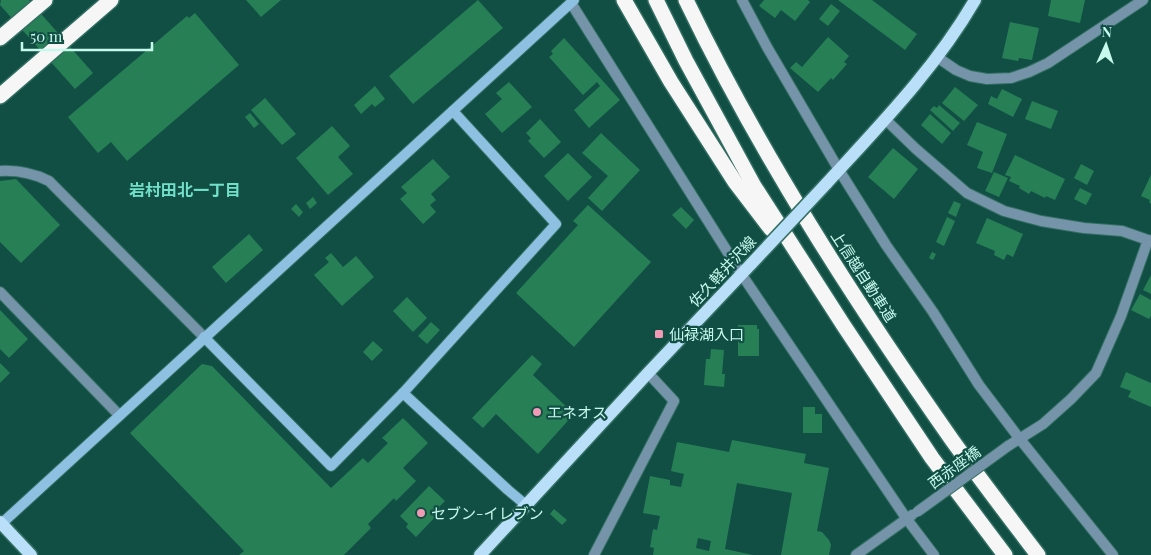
<svg xmlns="http://www.w3.org/2000/svg" width="1151" height="555" font-family="'Playfair Display','Noto Sans JP',serif">
  <rect width="100%" height="100%" fill="#114f44"/>
  <g fill="#277f56" fill-rule="evenodd">
    <polygon points="1,0 29,0 93,73 75,89 0,5"/>
    <polygon points="246,0 281,0 261,17"/>
    <polygon points="478,0 503,28 413,104 389,76"/>
    <polygon points="764,0 808,0 810,2 795,21 781,10 775,18 759,6"/>
    <polygon points="838,0 872,0 917,34 905,50"/>
    <polygon points="1051,0 1085,0 1080,23 1048,16"/>
    <polygon points="831,4 840,11 828,26 819,19"/>
    <polygon points="195,13 239,65 127,161 111,142 98,153 68,117 187,16 189,18"/>
    <polygon points="1010,22 1039,28 1032,60 1019,58 1018,61 1002,58"/>
    <polygon points="828,37 849,56 844,62 847,64 833,80 831,78 818,92 790,68 796,62 802,67"/>
    <polygon points="564,38 620,100 589,128 574,110 600,86 597,82 583,95 549,57 553,54 551,51"/>
    <polygon points="509,82 532,107 502,133 485,114 502,99 496,93"/>
    <polygon points="375,86 385,99 375,107 372,104 361,114 354,105"/>
    <polygon points="955,87 978,105 964,121 942,103"/>
    <polygon points="1002,89 1022,99 1013,117 988,104 991,96 997,99"/>
    <polygon points="265,98 296,134 282,145 251,110"/>
    <polygon points="1032,101 1058,111 1051,129 1025,119"/>
    <polygon points="939,105 960,123 953,131 930,110 934,106 937,108"/>
    <polygon points="250,113 259,124 254,128 245,117"/>
    <polygon points="930,114 951,133 942,144 921,125"/>
    <polygon points="540,119 561,142 544,158 528,141 531,138 526,133"/>
    <polygon points="977,122 1007,134 992,173 977,168 983,152 967,145"/>
    <polygon points="332,126 350,146 338,157 353,174 328,195 296,158"/>
    <polygon points="601,133 640,170 602,211 588,198 608,176 582,153"/>
    <polygon points="893,148 918,169 894,199 868,177"/>
    <polygon points="568,153 592,177 568,201 544,176"/>
    <polygon points="1015,155 1065,179 1055,200 1046,196 1045,198 1031,191 1029,194 1019,188 1020,186 1009,181 1011,177 1005,175"/>
    <polygon points="433,159 450,177 431,194 436,200 430,205 436,212 423,224 400,199 407,193 401,187"/>
    <polygon points="1081,164 1094,171 1087,185 1074,178"/>
    <polygon points="994,172 1008,178 999,197 985,191"/>
    <polygon points="1151,175 1151,204 1149,202 1150,200 1141,196"/>
    <polygon points="16,179 60,225 21,263 0,242 0,181"/>
    <polygon points="1080,188 1092,194 1086,205 1074,199"/>
    <polygon points="313,197 317,203 310,209 306,203"/>
    <polygon points="954,201 961,204 956,217 948,213"/>
    <polygon points="296,204 303,212 299,217 291,209"/>
    <polygon points="588,205 651,262 574,347 516,293 578,225 573,221"/>
    <polygon points="681,207 694,220 686,229 672,215"/>
    <polygon points="947,217 955,221 944,246 936,242"/>
    <polygon points="987,218 1023,234 1013,257 1007,254 1004,260 994,255 995,251 976,243"/>
    <polygon points="249,234 263,250 226,283 212,267"/>
    <polygon points="932,252 936,254 933,260 929,258"/>
    <polygon points="331,253 343,267 356,256 374,277 342,306 314,275 329,262 325,258"/>
    <polygon points="1151,275 1151,294 1143,290"/>
    <polygon points="1140,294 1151,300 1151,316 1149,319 1131,310"/>
    <polygon points="407,297 427,318 413,332 393,311"/>
    <polygon points="0,310 28,339 9,358 0,349"/>
    <polygon points="431,322 440,330 427,344 418,336"/>
    <polygon points="738,325 757,325 757,329 759,329 759,356 738,356"/>
    <polygon points="373,341 383,350 372,361 363,352"/>
    <polygon points="711,349 724,350 722,374 725,374 724,387 704,385 706,359 710,359"/>
    <polygon points="532,355 542,364 533,375 574,414 538,454 496,414 483,428 472,418"/>
    <polygon points="0,363 10,373 0,383"/>
    <polygon points="202,364 212,366 331,488 363,458 368,463 388,443 382,438 403,418 428,443 403,468 416,481 396,501 394,498 368,524 371,528 344,555 239,555 244,551 130,433"/>
    <polygon points="1126,372 1151,383 1151,407 1128,397 1131,391 1120,387"/>
    <polygon points="803,407 815,407 815,414 822,414 822,433 803,433"/>
    <path d="M732,440L806,454L804,463L829,468L817,531L822,532L829,540L831,545L829,555H781L792,493L737,483L725,549L753,555H653L654,548L650,547L653,529L657,530L660,516L643,513L650,476L670,480V485L681,487L684,474L671,471L677,442L729,452ZM698,538L711,541L709,551L696,548Z"/>
    <polygon points="429,486 445,501 439,507 442,510 416,537 406,527 408,524 400,516"/>
    <polygon points="554,509 567,520 562,525 550,514"/>
  </g>
  <g fill="none" stroke-linecap="round" stroke-linejoin="round">
    <defs>
      <g id="street">
        <polyline points="742,0 767,47 839,170 886,245 933,312 979,385 1019,438 1113,555"/>
        <polyline points="571,3 742,275 906,518 934,555"/>
        <polyline points="937,57 956,70 970,76 987,79 1011,78 1029,72 1048,63 1143,0"/>
        <polyline points="886,120 916,149 967,193 1004,211 1041,221 1084,228 1122,231 1151,241"/>
        <path d="M0,171C18,170 33,173 49,181L204,337"/>
        <polyline points="0,292 119,415"/>
        <polyline points="1008,446 1043,424 1071,399 1096,373 1121,316 1148,240"/>
        <polyline points="594,555 674,401 648,373"/>
        <polyline points="856,555 912,515"/>
      </g>
      <g id="secondary">
        <polyline points="204,337 331,466 403,393 556,224 453,111"/>
        <polyline points="403,393 508,490 526,505"/>
        <polyline points="0,525 574,0"/>
      </g>
      <g id="primary">
        <path d="M826,184C879,126 935,69 975,0"/>
        <polyline points="0,522 31,555"/>
        <polyline points="480,555 648,373 752,263"/>
      </g>
      <g id="highway">
        <polyline points="624,0 671,82 735,182 771,229"/>
        <polyline points="656,0 686,61 754,186 844,326 932,458 1005,555"/>
        <path d="M686,0C760,154 854,300 952,440C980,479 1009,517 1038,555"/>
        <polyline points="0,38 45,0"/>
        <polyline points="0,96 111,0"/>
      </g>
    </defs>
    <use href="#street" stroke="#326e62" stroke-width="12"/>
    <use href="#secondary" stroke="#326e62" stroke-width="12"/>
    <use href="#primary" stroke="#326e62" stroke-width="15"/>
    <use href="#highway" stroke="#326e62" stroke-width="18"/>
    <use href="#street" stroke="#7594a9" stroke-width="10"/>
    <use href="#secondary" stroke="#8ec0e2" stroke-width="10"/>
    <use href="#primary" stroke="#b9dff9" stroke-width="12"/>
    <use href="#highway" stroke="#f6f6f6" stroke-width="15"/>
    <defs>
      <polyline id="street-bridge" points="917,512 1008,446"/>
      <polyline id="primary-bridge" points="752,263 826,184"/>
    </defs>
    <use href="#street-bridge" stroke="#326e62" stroke-width="12" stroke-linecap="butt"/>
    <use href="#primary-bridge" stroke="#326e62" stroke-width="15" stroke-linecap="butt"/>
    <use href="#street-bridge" stroke="#7594a9" stroke-width="10"/>
    <use href="#primary-bridge" stroke="#b9dff9" stroke-width="12"/>
  </g>
  <g fill="#f09ab6" stroke="#114f44" stroke-width="2">
    <rect x="654" y="329" width="10" height="10" rx="2.5"/>
    <circle cx="537" cy="412" r="5"/>
    <circle cx="421" cy="513" r="5"/>
  </g>
  <g text-anchor="middle" dominant-baseline="central" stroke-width="4.5" stroke-linejoin="round" paint-order="stroke">
    <g font-size="15" fill="#c7f9ed" stroke="#114f44">
      <text transform="translate(722 271) rotate(-47)">佐久軽井沢線</text>
      <text transform="translate(864 276) rotate(57)">上信越自動車道</text>
      <text transform="translate(954 467) rotate(-36)">西赤座橋</text>
    </g>
    <g font-size="15" fill="#c7f9ed" stroke="#114f44" text-anchor="start">
      <text x="669" y="334">仙禄湖入口</text>
      <text x="547" y="412">エネオス</text>
      <text x="431" y="513">セブン-イレブン</text>
    </g>
    <g font-size="16" font-weight="bold" fill="#72dfc9" stroke="#114f44">
      <text x="185" y="189">岩村田北一丁目</text>
    </g>
  </g>
  <g transform="translate(1106 45) rotate(3)" stroke="#114f44" stroke-width="4" paint-order="stroke">
  <path d="M0-4L9 19L0 12L-9 19Z" fill="#c7f9ed"/>
  <text y="-8" font-size="14" font-weight="bold" text-anchor="middle" fill="#c7f9ed">N</text>
  </g>
  <path d="M22 42v8h130v-8" fill="none" stroke="#c7f9ed" stroke-width="2.5"/>
  <text x="30" y="42" font-size="15" fill="#c7f9ed" stroke="#114f44" stroke-width="4" paint-order="stroke">50 m</text>
</svg>
